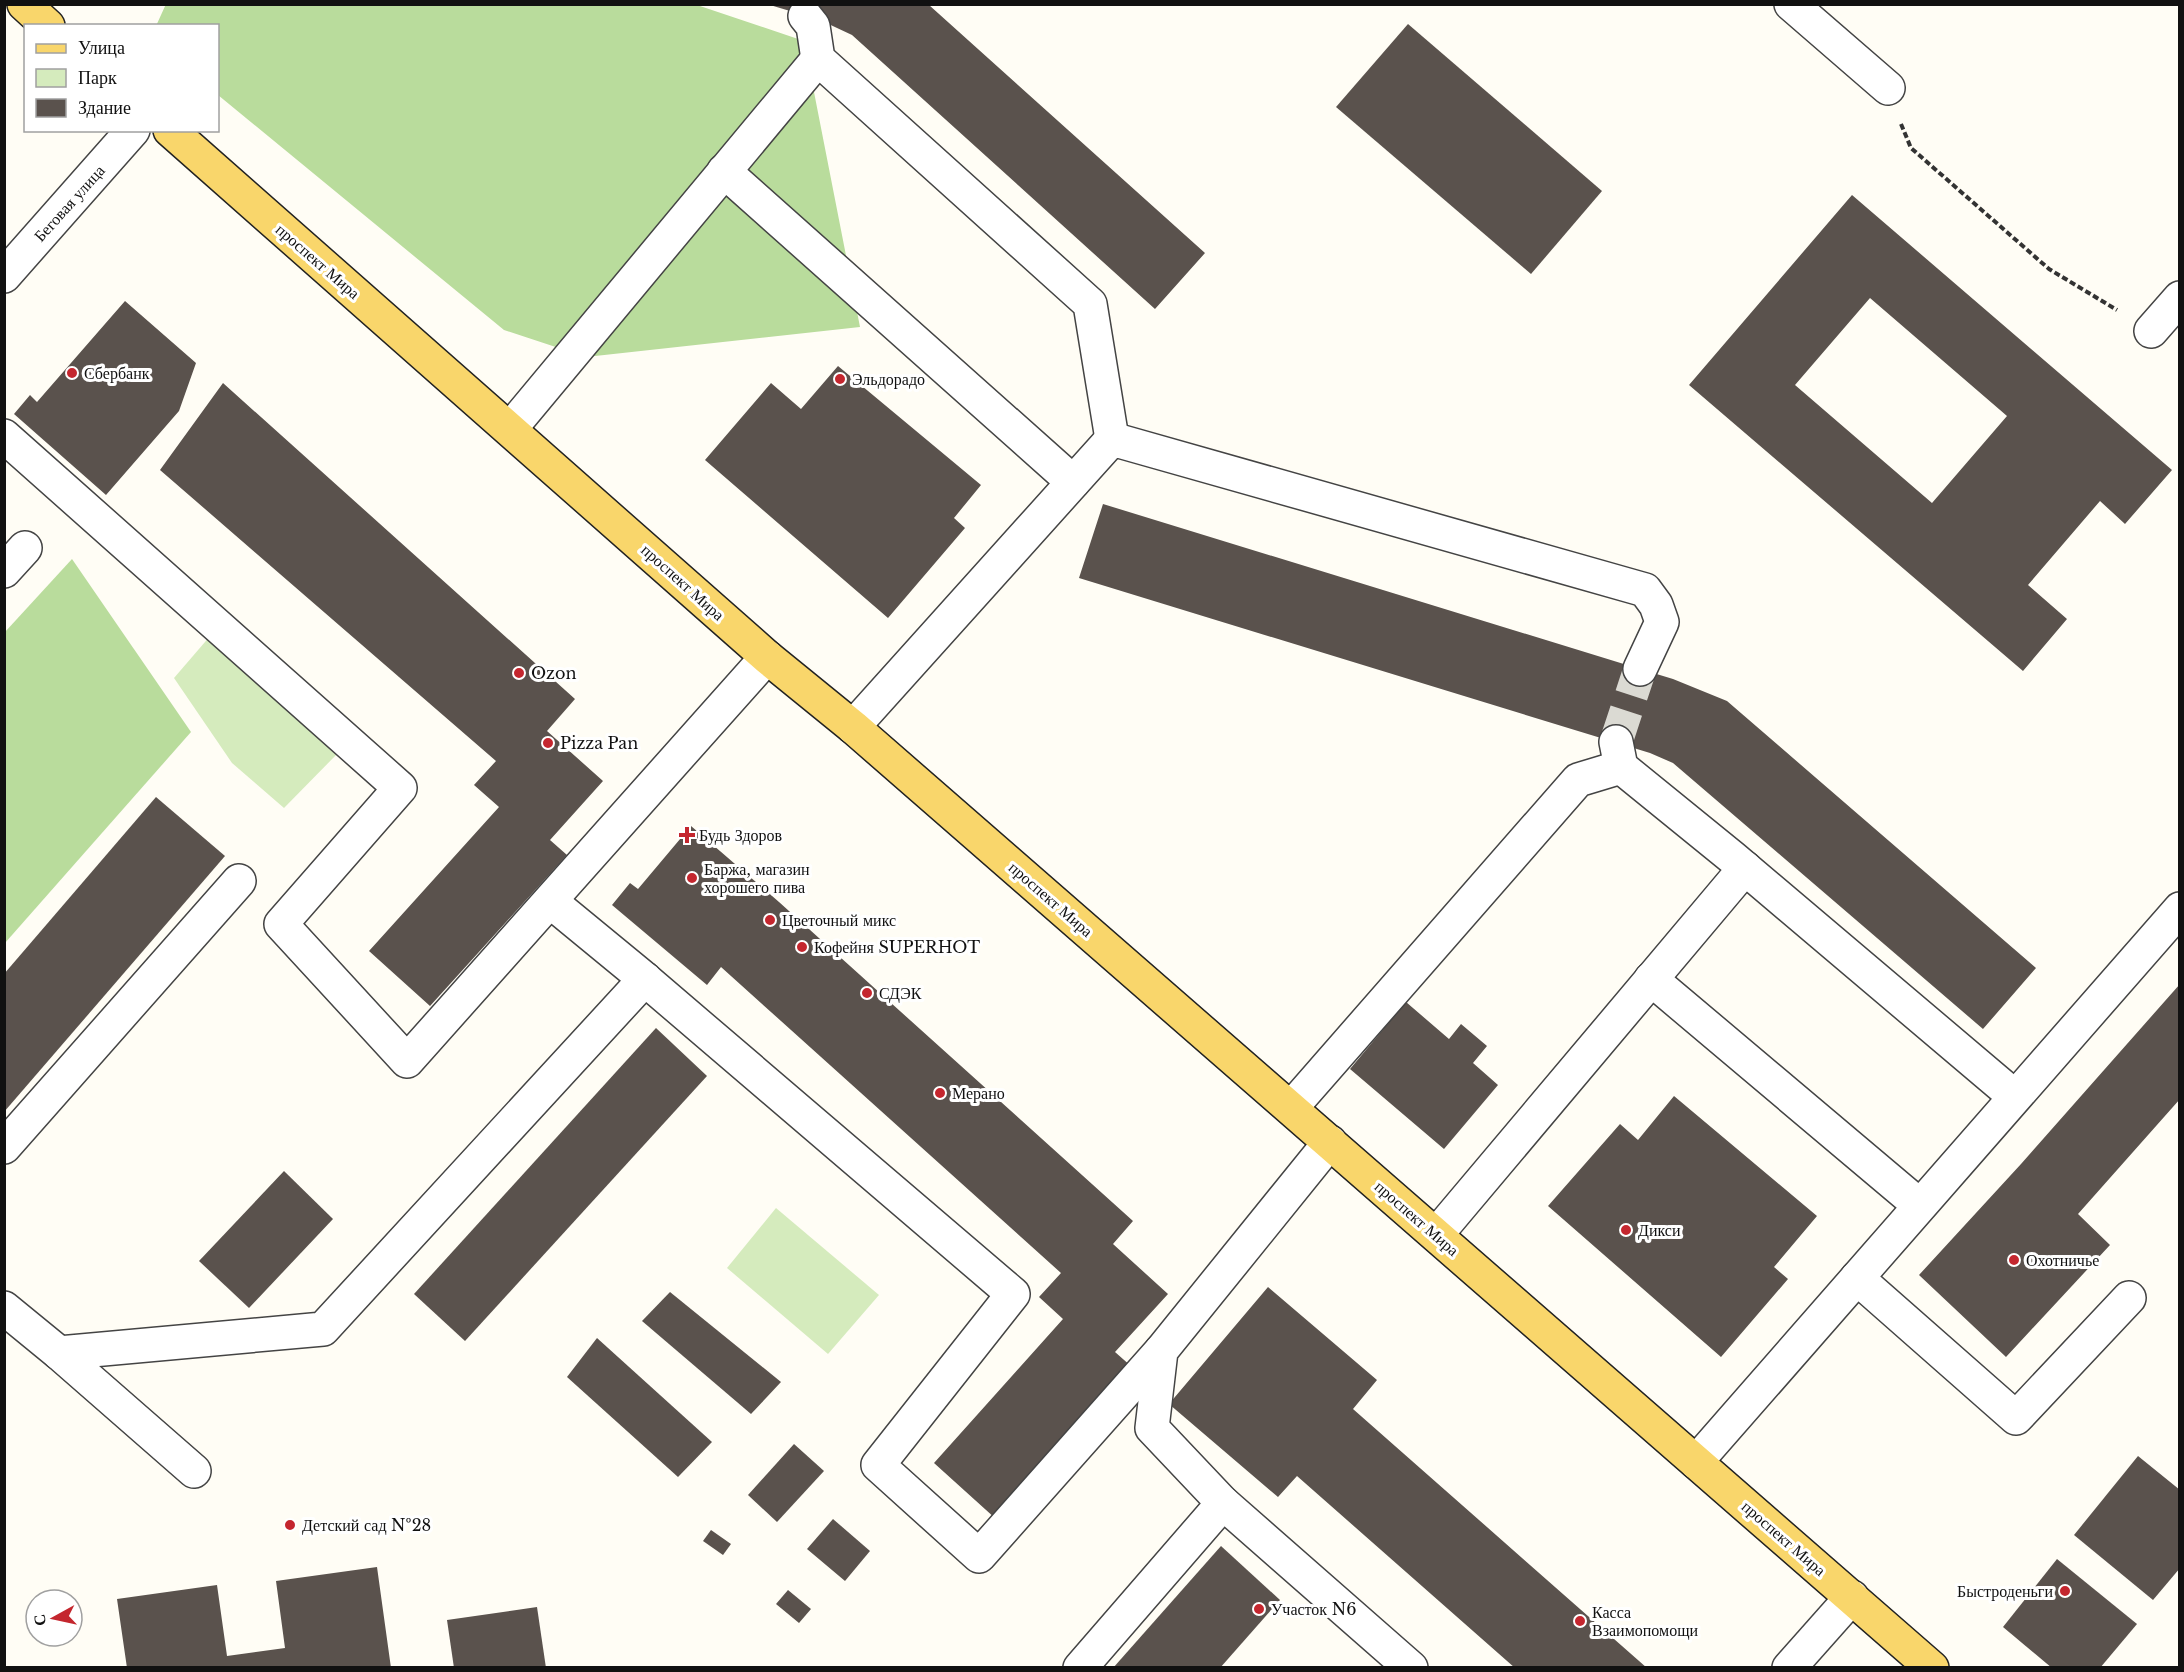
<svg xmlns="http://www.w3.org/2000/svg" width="2184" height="1672" font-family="'Libre Baskerville',serif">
  <rect width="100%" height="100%" fill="#fffdf5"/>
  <g fill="#d5ebbd">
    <polygon points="211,635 339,752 284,808 232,763 174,678"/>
    <polygon points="776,1208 879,1295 828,1354 727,1268"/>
  </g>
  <g fill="#b9dc9c">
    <polygon points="166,4 694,4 804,41 860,327 586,357 504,330 218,95 218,26 156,26"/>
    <polygon points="72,559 191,732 5,943 5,632"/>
  </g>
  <g fill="#5a524d" fill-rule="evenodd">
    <polygon points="770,5 929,5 1205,253 1155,309 852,35 820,20"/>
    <polygon points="1408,24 1602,191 1531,274 1336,107"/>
    <path d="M1852,195L2172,470L2125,524L2100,501L2028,585L2067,619L2023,671L1689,385ZM1870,298L2007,416L1932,503L1795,385Z"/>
    <polygon points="125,301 196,363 179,411 106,495 14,414 30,395 37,402"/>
    <polygon points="838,366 981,485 954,518 965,528 888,618 705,460 771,383 801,409"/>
    <polygon points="223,383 575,699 547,731 603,781 550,840 567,855 430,1006 369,951 499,807 474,785 496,761 160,470"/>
    <polygon points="1103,504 1640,669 1673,679 1727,701 2036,968 1983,1029 1673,763 1650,753 1079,578"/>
    <polygon points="156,797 225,856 4,1112 4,974"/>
    <polygon points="691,826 779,902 1133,1221 1113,1244 1168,1294 1115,1352 1132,1367 996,1519 934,1463 1063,1319 1039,1297 1061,1273 721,967 707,985 612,905 630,883 638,889"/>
    <polygon points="2180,984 2180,1099 2078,1214 2110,1245 2006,1357 1919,1275 2021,1164"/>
    <polygon points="1406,1002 1449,1039 1461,1024 1487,1046 1473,1063 1498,1085 1444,1149 1350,1069"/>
    <polygon points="656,1028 707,1076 465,1341 414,1294"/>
    <polygon points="1674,1096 1817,1216 1774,1267 1788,1279 1721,1357 1548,1206 1620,1124 1638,1140"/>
    <polygon points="284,1171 333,1219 249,1308 199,1261"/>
    <polygon points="1268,1287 1377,1380 1353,1409 1647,1668 1515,1668 1297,1476 1278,1497 1169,1404"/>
    <polygon points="670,1292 781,1382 751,1414 642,1321"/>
    <polygon points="597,1338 712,1442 678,1477 567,1377"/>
    <polygon points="794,1444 824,1471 777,1522 748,1495"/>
    <polygon points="2138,1456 2180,1490 2180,1568 2153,1600 2074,1535"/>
    <polygon points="833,1519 870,1551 845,1581 807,1549"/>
    <polygon points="711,1530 731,1544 723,1555 703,1541"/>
    <polygon points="1221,1546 1280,1600 1220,1668 1113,1668"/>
    <polygon points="2057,1559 2137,1624 2100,1668 2052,1668 2003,1627"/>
    <polygon points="377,1567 391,1668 127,1668 117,1599 217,1585 227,1656 285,1648 276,1581"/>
    <polygon points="788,1590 811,1609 799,1623 776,1604"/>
    <polygon points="537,1607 546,1668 454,1668 447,1620"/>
  </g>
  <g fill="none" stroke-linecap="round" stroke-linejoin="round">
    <polyline stroke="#dbdad3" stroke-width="33" stroke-dasharray="33 16" stroke-linecap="butt" points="1616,742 1640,669"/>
    <defs>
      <g id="minor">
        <polyline points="1791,4 1888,88"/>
        <polyline points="805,16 813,26 818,59 1090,304 1112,439"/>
        <polyline points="724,171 1073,482"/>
        <polyline points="4,276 133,130"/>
        <polyline points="2151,331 2180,298"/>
        <polyline points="510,429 818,59"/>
        <polyline points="4,436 400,788 281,924 407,1061 767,657"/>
        <polyline points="4,571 25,548"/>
        <polyline points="853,727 1112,439 1645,590 1656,605 1662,622 1640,669"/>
        <polyline points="1616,742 1621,767 1733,858 2014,1096"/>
        <polyline points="550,901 640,975 1013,1294 878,1465 979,1556 1161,1351"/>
        <polyline points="1651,979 1919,1205"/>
        <polyline points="1291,1108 1578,780 1621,767"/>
        <polyline points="1330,1142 1161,1351 1152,1428 1223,1503 1411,1668"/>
        <polyline points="4,1147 239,881"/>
        <polyline points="1436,1235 1745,868"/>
        <polyline points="1857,1278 2016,1418 2129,1298"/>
        <polyline points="4,1308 59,1353 323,1329 645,979"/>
        <polyline points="59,1353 194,1471"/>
        <polyline points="1696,1462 2180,909"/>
        <polyline points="1080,1668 1223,1503"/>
        <polyline points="1789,1668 1852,1597"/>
      </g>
      <g id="major">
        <polyline points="24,4 48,26"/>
        <polyline points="170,130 767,657 853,727 1932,1668"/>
      </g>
    </defs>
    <use href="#minor" stroke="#444" stroke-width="36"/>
    <use href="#major" stroke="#222" stroke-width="36"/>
    <polyline stroke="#333" stroke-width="4" stroke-dasharray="6 3" stroke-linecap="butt" points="1901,124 1911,148 2049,269 2117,310"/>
    <use href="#minor" stroke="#fff" stroke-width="33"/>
    <use href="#major" stroke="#f9d66b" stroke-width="33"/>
  </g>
  <g fill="#c4262e" stroke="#fff" stroke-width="2">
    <circle cx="72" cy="373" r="6"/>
    <circle cx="840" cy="379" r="6"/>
    <circle cx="519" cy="673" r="6"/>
    <circle cx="548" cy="743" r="6"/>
    <path d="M684 826h6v6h6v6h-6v6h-6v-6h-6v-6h6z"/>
    <circle cx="692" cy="878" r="6"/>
    <circle cx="770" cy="920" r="6"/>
    <circle cx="802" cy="947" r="6"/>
    <circle cx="867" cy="993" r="6"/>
    <circle cx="940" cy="1093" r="6"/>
    <circle cx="1626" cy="1230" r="6"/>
    <circle cx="2014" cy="1260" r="6"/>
    <circle cx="290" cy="1525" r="6"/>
    <circle cx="2065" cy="1591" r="6"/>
    <circle cx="1259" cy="1609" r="6"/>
    <circle cx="1580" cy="1621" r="6"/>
  </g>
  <g text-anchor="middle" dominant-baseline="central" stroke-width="6" stroke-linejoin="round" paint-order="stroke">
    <g font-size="16" fill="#111" stroke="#fff">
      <text transform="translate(69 203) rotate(-48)">Беговая улица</text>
      <text transform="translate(318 261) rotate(41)">проспект Мира</text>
      <text transform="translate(683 582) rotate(42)">проспект Мира</text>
      <text transform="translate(1051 899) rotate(41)">проспект Мира</text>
      <text transform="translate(1417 1218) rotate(41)">проспект Мира</text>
      <text transform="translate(1784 1538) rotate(41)">проспект Мира</text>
    </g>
    <g font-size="16" fill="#111" stroke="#fff" text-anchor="start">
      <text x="84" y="373">Сбербанк</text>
      <text x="852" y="379">Эльдорадо</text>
      <text x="531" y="673">Ozon</text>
      <text x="560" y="743">Pizza Pan</text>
      <text x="699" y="835">Будь Здоров</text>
      <text x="704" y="869">Баржа, магазин<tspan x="704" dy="18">хорошего пива</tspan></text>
      <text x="782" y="920">Цветочный микс</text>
      <text x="814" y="947">Кофейня SUPERHOT</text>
      <text x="879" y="993">СДЭК</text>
      <text x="952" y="1093">Мерано</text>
      <text x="1638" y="1230">Дикси</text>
      <text x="2026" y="1260">Охотничье</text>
      <text x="302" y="1525">Детский сад №28</text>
      <text x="2053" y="1591" text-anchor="end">Быстроденьги</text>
      <text x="1271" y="1609">Участок N6</text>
      <text x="1592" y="1612">Касса<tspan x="1592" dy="18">Взаимопомощи</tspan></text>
    </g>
  </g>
  <rect width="2184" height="1672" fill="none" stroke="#111111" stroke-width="12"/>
  <rect x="24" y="24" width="195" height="108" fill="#ffffff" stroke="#a0a0a0" stroke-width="1.5"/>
  <rect x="36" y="44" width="30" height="9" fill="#f9d66b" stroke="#a0a0a0" stroke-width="1.5"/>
  <text x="78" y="54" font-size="18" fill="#111111">Улица</text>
  <rect x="36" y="69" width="30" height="18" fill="#d5ebbd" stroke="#a0a0a0" stroke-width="1.5"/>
  <text x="78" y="84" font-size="18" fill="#111111">Парк</text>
  <rect x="36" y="99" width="30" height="18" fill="#5a524d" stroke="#a0a0a0" stroke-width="1.5"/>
  <text x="78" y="114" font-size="18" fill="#111111">Здание</text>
  <g transform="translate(54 1618) rotate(262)"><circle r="28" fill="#ffffff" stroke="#a0a0a0" stroke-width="1.5"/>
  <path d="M0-4.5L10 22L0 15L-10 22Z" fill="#c4262e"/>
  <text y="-9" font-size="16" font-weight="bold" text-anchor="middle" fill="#111111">С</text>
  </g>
</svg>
